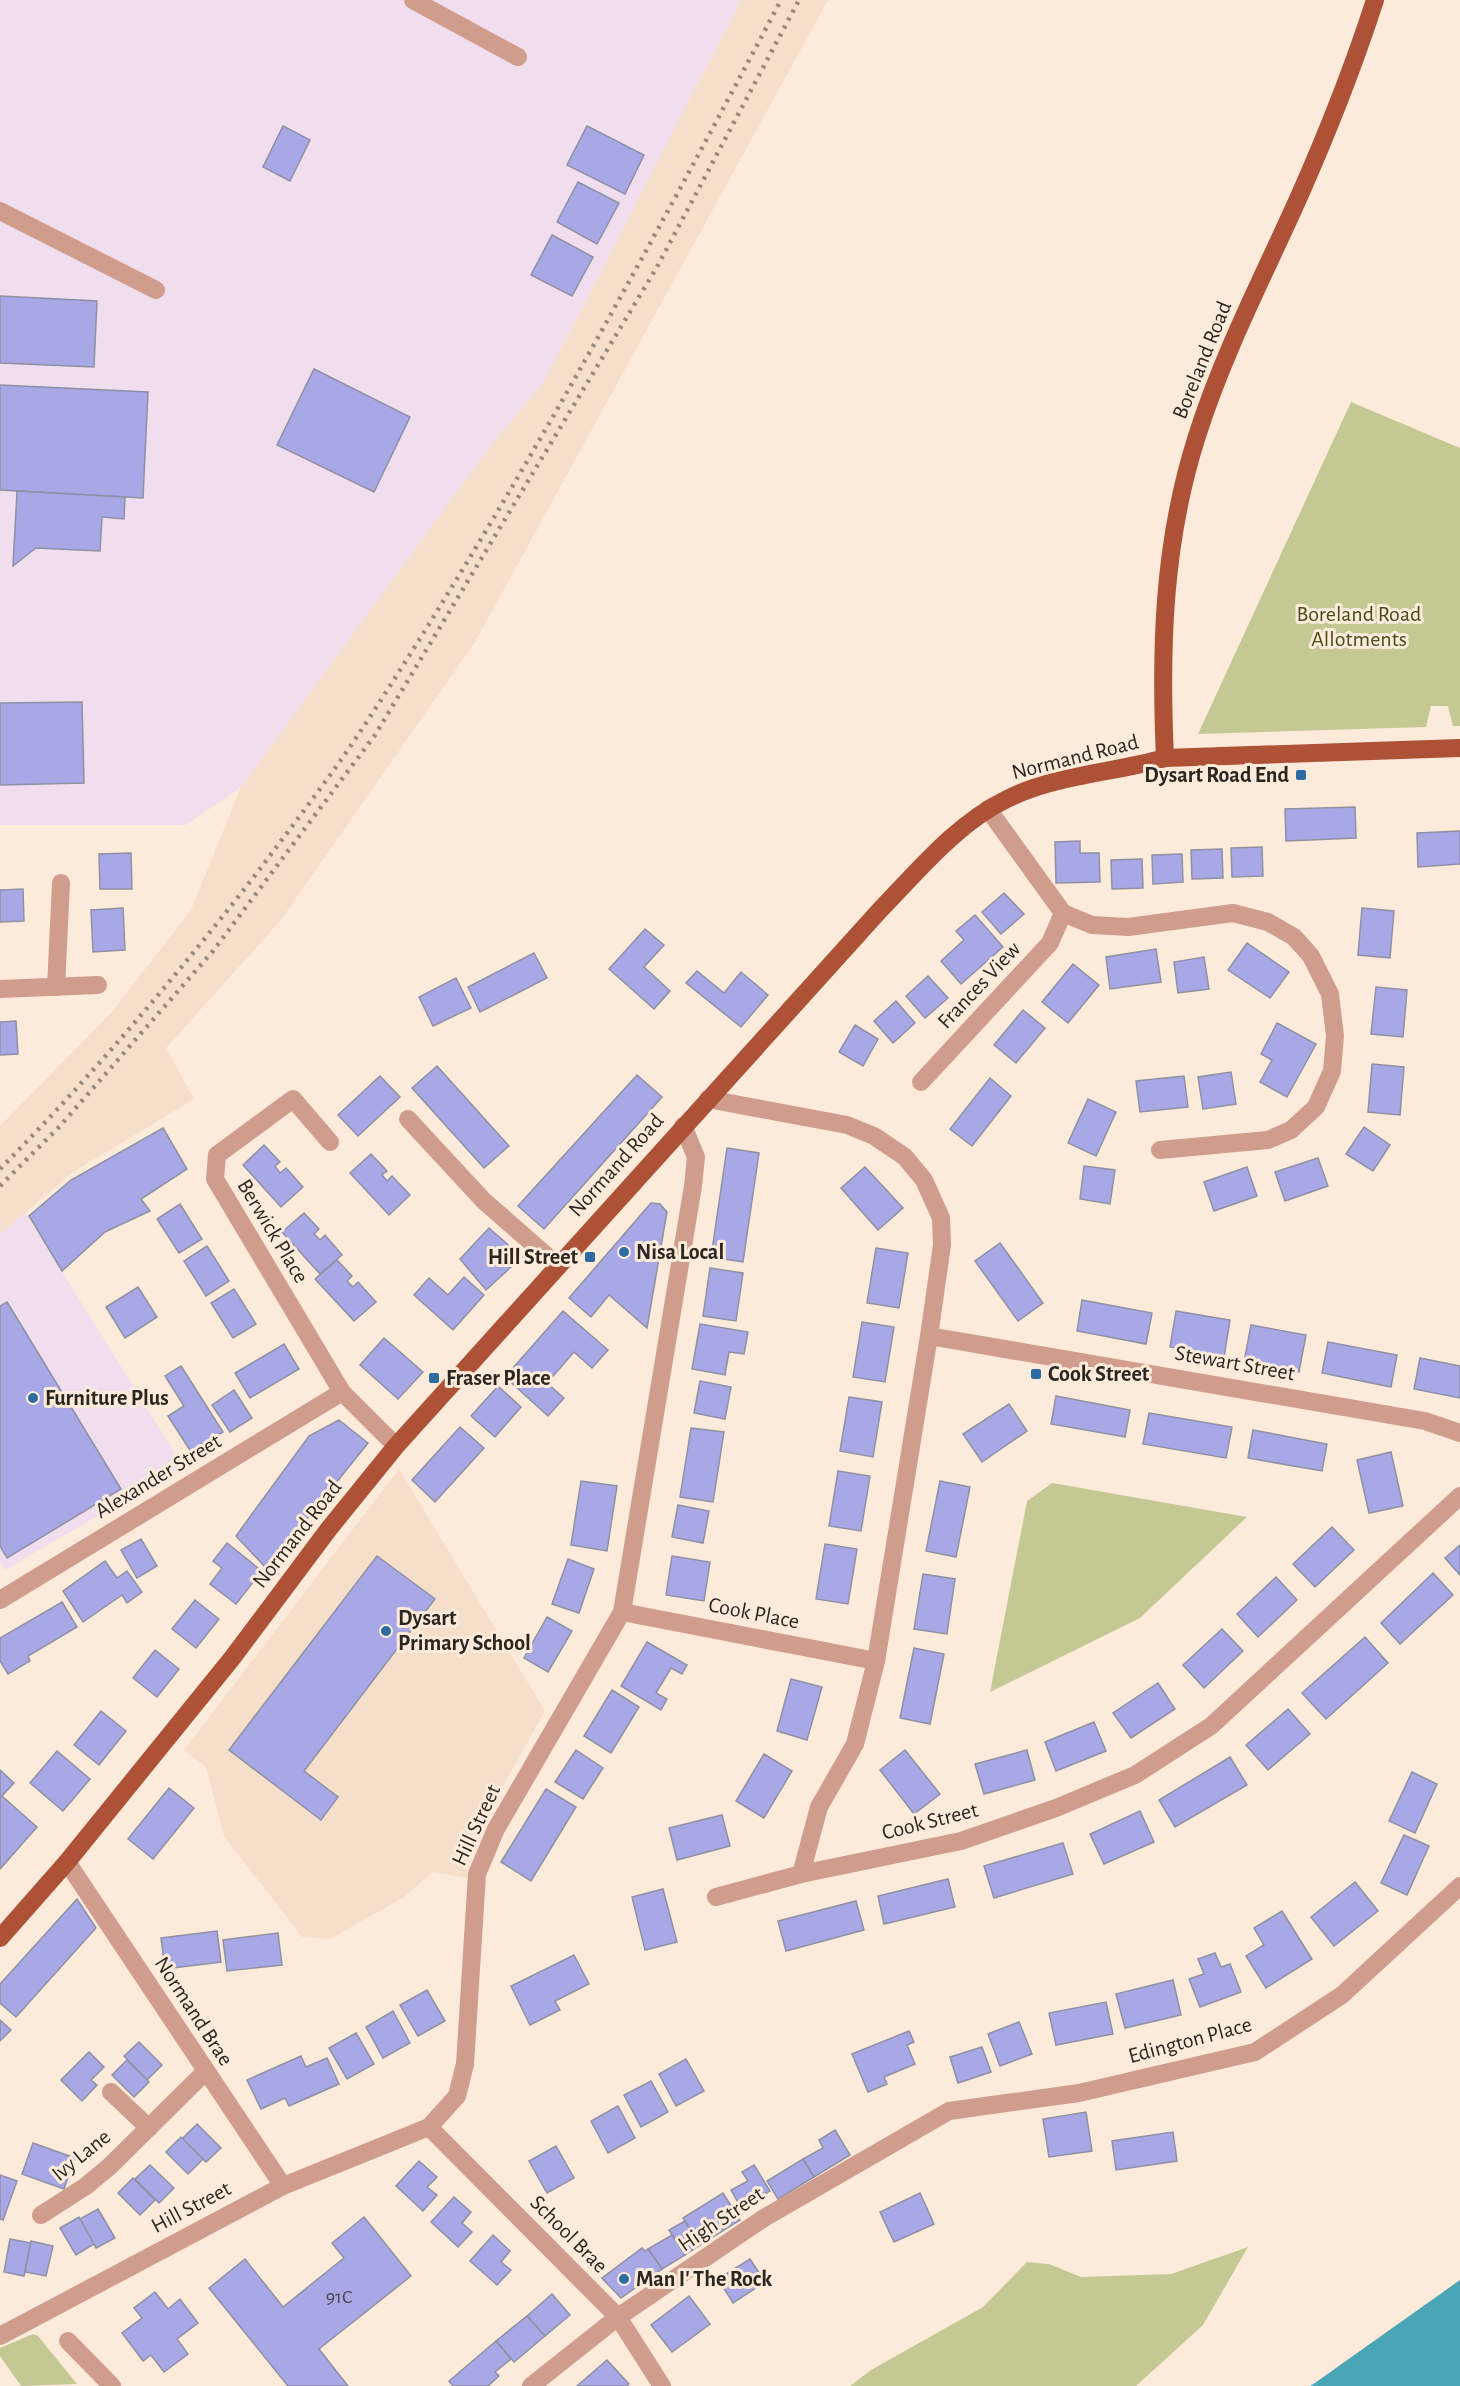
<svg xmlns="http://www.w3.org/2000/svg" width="1460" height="2386" font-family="'Alegreya Sans',sans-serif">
  <rect width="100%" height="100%" fill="#fcebdb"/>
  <g fill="#f0ddee">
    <polygon points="0,0 741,0 545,380 489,448 241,787 186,825 0,825"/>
    <polygon points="24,1211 183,1466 5,1570 0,1562 0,1234"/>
  </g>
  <g fill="#f5deca">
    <polygon points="741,0 828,0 475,642 280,921 166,1048 194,1099 73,1172 0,1234 0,1126 111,1013 191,910 241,787 489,448 545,380"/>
    <polygon points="399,1469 545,1711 474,1838 467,1878 433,1872 404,1897 330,1939 302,1937 224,1836 206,1767 184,1750"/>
  </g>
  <g fill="#c4c994">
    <polygon points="1351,402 1460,448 1460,726 1453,726 1448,706 1431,706 1426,727 1198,734"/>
    <polygon points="1052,1483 1247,1517 1140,1618 990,1692 1027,1501"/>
    <polygon points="1248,2247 1203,2325 1136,2386 850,2386 871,2370 983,2307 1027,2262 1049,2264 1081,2277 1171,2274"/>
    <polygon points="33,2334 38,2336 77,2384 21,2386 0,2356 0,2348"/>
  </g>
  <polygon fill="#4aa6b7" points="1460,2280 1460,2386 1310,2386 1312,2385"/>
  <g fill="#a8a8e6" stroke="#8f90a3" stroke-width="1.5">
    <polygon points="283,126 310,140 290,181 263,167"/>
    <polygon points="587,126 644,155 625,194 567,165"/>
    <polygon points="578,182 619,203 597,244 557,222"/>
    <polygon points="552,235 593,257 572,296 531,275"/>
    <polygon points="0,296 97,301 94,367 0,363"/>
    <polygon points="314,369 410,417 374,492 277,445"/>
    <polygon points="0,385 148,392 143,498 0,490"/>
    <polygon points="17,491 125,497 124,519 102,517 100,551 36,548 13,566"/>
    <polygon points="82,702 84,783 0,785 0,703"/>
    <polygon points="1355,807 1356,838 1286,841 1285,809"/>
    <polygon points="1460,831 1460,864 1418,867 1417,833"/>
    <polygon points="1080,841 1080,853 1099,853 1100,882 1056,883 1055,842"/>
    <polygon points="1262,847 1263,876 1232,877 1231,848"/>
    <polygon points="1222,849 1223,878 1192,879 1191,850"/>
    <polygon points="131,853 132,889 100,889 99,854"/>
    <polygon points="1182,854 1183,882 1153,884 1152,855"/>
    <polygon points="1142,859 1143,888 1112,889 1111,860"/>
    <polygon points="23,889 24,921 0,922 0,890"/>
    <polygon points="1004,893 1024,914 1001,934 982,912"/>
    <polygon points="123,908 125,950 93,952 91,910"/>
    <polygon points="1362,908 1394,911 1390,958 1358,955"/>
    <polygon points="975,915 1003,947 961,984 941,961 964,940 956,931"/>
    <polygon points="645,929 664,945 644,967 670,991 654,1009 609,969"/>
    <polygon points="1247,943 1289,972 1270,998 1228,970"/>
    <polygon points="1156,949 1161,982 1110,989 1106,957"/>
    <polygon points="534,953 547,978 480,1012 468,987"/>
    <polygon points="1204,957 1209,989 1178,993 1174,962"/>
    <polygon points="1073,964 1099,985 1068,1023 1042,1002"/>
    <polygon points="697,971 724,993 741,972 768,995 741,1027 686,983"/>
    <polygon points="928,976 948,998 925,1018 906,996"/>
    <polygon points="456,978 471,1008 433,1026 419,997"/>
    <polygon points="1376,987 1407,990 1403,1037 1371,1034"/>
    <polygon points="896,1001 915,1023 893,1043 874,1021"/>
    <polygon points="1023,1010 1045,1028 1016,1063 994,1045"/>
    <polygon points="16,1021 18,1054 0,1055 0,1022"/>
    <polygon points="1277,1023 1316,1044 1287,1097 1260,1082 1272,1060 1261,1054"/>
    <polygon points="855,1025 878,1039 863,1066 839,1052"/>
    <polygon points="1372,1064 1404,1067 1400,1115 1368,1112"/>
    <polygon points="437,1066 509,1146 484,1168 412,1088"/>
    <polygon points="1231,1072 1236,1104 1203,1109 1198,1077"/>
    <polygon points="637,1075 662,1097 544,1229 518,1206"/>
    <polygon points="380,1076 400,1097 358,1136 338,1115"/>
    <polygon points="1184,1076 1188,1107 1140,1112 1136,1081"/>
    <polygon points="990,1078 1011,1096 972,1146 950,1129"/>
    <polygon points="1088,1099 1116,1112 1096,1156 1068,1143"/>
    <polygon points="1364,1127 1390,1145 1373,1171 1346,1154"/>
    <polygon points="163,1128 187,1169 141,1199 150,1211 105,1232 62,1271 29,1216 71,1180"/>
    <polygon points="264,1145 280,1162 275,1166 280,1173 286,1168 303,1187 281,1207 243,1165"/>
    <polygon points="727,1148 759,1153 743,1262 711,1257"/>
    <polygon points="371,1154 387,1171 382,1175 387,1181 392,1176 410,1195 389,1215 350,1173"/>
    <polygon points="1318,1158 1328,1186 1285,1201 1275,1172"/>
    <polygon points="1084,1166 1115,1170 1110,1204 1080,1199"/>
    <polygon points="865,1167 903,1208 878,1230 841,1188"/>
    <polygon points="1247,1167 1257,1196 1214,1211 1204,1182"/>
    <polygon points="651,1203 660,1204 667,1212 647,1328 609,1295 591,1317 569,1298"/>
    <polygon points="180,1204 202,1239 179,1253 157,1219"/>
    <polygon points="304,1213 319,1229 314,1234 320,1240 325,1235 342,1255 320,1274 282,1232"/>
    <polygon points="489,1228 522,1257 486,1290 460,1259"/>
    <polygon points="1000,1243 1043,1303 1018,1321 975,1261"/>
    <polygon points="207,1246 229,1281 206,1296 184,1261"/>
    <polygon points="876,1248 908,1253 899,1308 867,1303"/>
    <polygon points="337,1260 352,1276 347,1281 353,1287 358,1282 376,1302 354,1321 315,1279"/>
    <polygon points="710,1268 743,1273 736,1321 703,1316"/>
    <polygon points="464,1277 484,1295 453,1330 414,1295 429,1278 448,1295"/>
    <polygon points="138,1287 157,1317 125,1338 106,1307"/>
    <polygon points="234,1289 256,1324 233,1338 211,1303"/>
    <polygon points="1082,1300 1152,1313 1146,1344 1077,1331"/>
    <polygon points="7,1302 121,1489 7,1558 0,1546 0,1306"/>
    <polygon points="563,1311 608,1350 592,1368 574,1352 547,1383 564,1398 548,1416 505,1377"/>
    <polygon points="1176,1311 1230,1320 1224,1357 1170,1347"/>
    <polygon points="862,1322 894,1327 885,1382 853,1377"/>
    <polygon points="700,1324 748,1332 744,1354 729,1352 725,1375 692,1369"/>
    <polygon points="1251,1325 1306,1335 1299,1372 1244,1362"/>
    <polygon points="384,1338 423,1372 398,1399 360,1365"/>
    <polygon points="1328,1342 1397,1355 1391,1387 1322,1373"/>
    <polygon points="284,1344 299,1369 250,1398 235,1373"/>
    <polygon points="1420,1358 1460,1366 1460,1398 1414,1389"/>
    <polygon points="181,1366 223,1432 191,1452 168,1416 184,1406 165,1376"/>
    <polygon points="700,1381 731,1387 725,1419 694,1413"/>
    <polygon points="498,1386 521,1407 495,1437 471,1416"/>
    <polygon points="234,1390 252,1418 230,1432 212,1405"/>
    <polygon points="1056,1396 1130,1410 1125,1437 1051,1424"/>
    <polygon points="849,1397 882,1402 873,1457 840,1451"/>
    <polygon points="1009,1404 1027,1431 982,1462 963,1434"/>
    <polygon points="1149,1413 1232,1427 1226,1458 1143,1444"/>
    <polygon points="339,1420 368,1443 267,1569 236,1536 309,1436"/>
    <polygon points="460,1427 484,1448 435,1502 412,1480"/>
    <polygon points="691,1428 724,1432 713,1502 680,1497"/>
    <polygon points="1253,1430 1327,1444 1322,1471 1248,1458"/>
    <polygon points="1391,1452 1403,1506 1369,1513 1357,1460"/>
    <polygon points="838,1471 870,1476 861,1531 829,1526"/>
    <polygon points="581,1481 617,1486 607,1551 571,1545"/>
    <polygon points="940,1481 970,1487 956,1557 926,1551"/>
    <polygon points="678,1505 709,1511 703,1543 672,1537"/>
    <polygon points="1332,1527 1354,1550 1315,1587 1293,1564"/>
    <polygon points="141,1539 157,1566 137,1578 121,1550"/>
    <polygon points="227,1543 262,1571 236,1604 210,1584 222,1568 213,1561"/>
    <polygon points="825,1544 857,1549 848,1604 816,1599"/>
    <polygon points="1460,1545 1460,1575 1445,1558"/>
    <polygon points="377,1556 435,1599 304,1771 338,1797 321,1820 229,1750"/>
    <polygon points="672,1556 710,1562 704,1601 666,1595"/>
    <polygon points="568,1559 594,1569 579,1613 552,1604"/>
    <polygon points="105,1561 117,1578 127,1571 142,1592 127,1603 122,1595 83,1622 63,1591"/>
    <polygon points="1433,1573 1453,1595 1400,1644 1381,1623"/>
    <polygon points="923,1574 955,1579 947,1634 914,1629"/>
    <polygon points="1276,1577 1297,1600 1258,1637 1237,1614"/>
    <polygon points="195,1600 219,1619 196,1648 172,1629"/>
    <polygon points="62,1602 77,1627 28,1656 30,1661 8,1674 0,1661 0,1638"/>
    <polygon points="547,1617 572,1631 548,1672 524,1658"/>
    <polygon points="1222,1629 1243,1651 1204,1688 1183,1665"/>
    <polygon points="1365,1637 1388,1663 1326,1719 1302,1693"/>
    <polygon points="647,1642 687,1665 682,1674 671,1668 656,1693 667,1699 661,1710 621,1686"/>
    <polygon points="914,1648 944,1654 930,1724 900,1718"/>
    <polygon points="155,1650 179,1669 157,1697 133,1678"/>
    <polygon points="791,1679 822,1687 807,1740 777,1731"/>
    <polygon points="1158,1683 1175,1709 1131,1738 1113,1713"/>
    <polygon points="612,1690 639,1707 611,1753 584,1736"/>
    <polygon points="1288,1709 1310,1734 1268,1770 1246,1745"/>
    <polygon points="101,1711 126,1731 99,1765 74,1745"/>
    <polygon points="1094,1722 1106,1751 1056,1771 1045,1742"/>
    <polygon points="576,1750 603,1768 583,1799 555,1782"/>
    <polygon points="905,1750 940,1794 914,1814 880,1770"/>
    <polygon points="1027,1750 1035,1780 984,1794 975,1764"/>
    <polygon points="57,1751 90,1779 63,1811 30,1783"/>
    <polygon points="764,1754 792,1771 764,1818 736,1801"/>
    <polygon points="1230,1757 1247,1785 1175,1827 1159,1800"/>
    <polygon points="0,1770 14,1783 2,1796 37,1827 0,1869"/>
    <polygon points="1412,1772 1437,1784 1415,1833 1389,1821"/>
    <polygon points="169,1788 194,1808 153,1859 128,1839"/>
    <polygon points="546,1789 576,1807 531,1881 501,1862"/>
    <polygon points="1140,1811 1154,1842 1104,1864 1090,1834"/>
    <polygon points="722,1815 730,1846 677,1860 669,1828"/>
    <polygon points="1404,1835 1429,1846 1407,1895 1381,1883"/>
    <polygon points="1063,1843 1073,1874 994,1898 984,1866"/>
    <polygon points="948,1879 955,1907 884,1924 878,1896"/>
    <polygon points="1355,1882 1378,1911 1334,1946 1311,1917"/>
    <polygon points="663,1889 677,1942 645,1950 632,1897"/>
    <polygon points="77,1899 96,1928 16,2017 0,2003 0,1984"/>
    <polygon points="856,1901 864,1930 786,1951 778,1921"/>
    <polygon points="1282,1911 1312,1959 1266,1988 1246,1956 1264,1945 1254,1928"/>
    <polygon points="217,1931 221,1962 165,1969 161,1938"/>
    <polygon points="278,1933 282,1965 227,1971 223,1940"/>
    <polygon points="1215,1953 1221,1967 1230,1964 1241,1992 1200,2007 1189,1979 1204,1974 1198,1959"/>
    <polygon points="574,1955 589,1984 555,2001 560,2010 530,2025 511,1986"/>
    <polygon points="1173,1980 1181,2015 1125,2028 1116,1994"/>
    <polygon points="427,1990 445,2021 418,2036 400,2005"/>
    <polygon points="1106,2002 1113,2034 1056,2045 1049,2013"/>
    <polygon points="393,2011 410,2043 383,2058 366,2027"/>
    <polygon points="0,2020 11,2030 0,2041"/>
    <polygon points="1019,2022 1032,2054 1000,2066 988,2034"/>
    <polygon points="909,2031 914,2042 907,2045 915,2064 884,2077 887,2084 868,2092 852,2054"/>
    <polygon points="356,2033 374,2064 347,2079 329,2048"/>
    <polygon points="139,2042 162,2065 147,2080 124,2056"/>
    <polygon points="982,2047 991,2072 958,2083 950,2057"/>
    <polygon points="89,2052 104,2067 91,2080 97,2085 82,2101 61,2080"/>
    <polygon points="301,2056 306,2067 327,2058 339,2084 289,2106 285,2098 261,2109 247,2080"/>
    <polygon points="686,2059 704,2091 676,2106 659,2074"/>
    <polygon points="127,2060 149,2082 134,2097 112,2075"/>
    <polygon points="651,2081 668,2112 641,2127 624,2095"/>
    <polygon points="618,2106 635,2138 608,2153 591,2121"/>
    <polygon points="1086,2112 1092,2151 1049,2157 1043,2119"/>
    <polygon points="197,2124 221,2148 206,2162 182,2139"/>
    <polygon points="835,2130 850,2155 814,2177 803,2159 823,2148 819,2140"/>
    <polygon points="1173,2132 1177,2161 1116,2170 1112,2141"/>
    <polygon points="181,2137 203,2159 188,2174 166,2152"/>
    <polygon points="33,2143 75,2158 64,2189 22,2174"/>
    <polygon points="556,2146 574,2178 547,2193 529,2161"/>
    <polygon points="803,2159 814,2177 778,2199 767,2181"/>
    <polygon points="419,2161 437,2177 427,2187 437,2195 423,2211 396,2186"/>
    <polygon points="150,2165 174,2188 159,2203 135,2179"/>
    <polygon points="754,2165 770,2191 741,2208 731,2190 748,2181 742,2172"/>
    <polygon points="0,2175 17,2181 3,2220 0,2219"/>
    <polygon points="133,2178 155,2200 140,2215 118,2193"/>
    <polygon points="723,2193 740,2220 700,2245 683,2218"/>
    <polygon points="920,2193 934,2224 894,2242 880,2212"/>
    <polygon points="454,2197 471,2212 462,2223 472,2232 458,2247 431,2222"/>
    <polygon points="98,2209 115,2238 96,2248 80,2219"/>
    <polygon points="79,2217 94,2244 76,2255 60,2228"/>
    <polygon points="364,2217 411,2276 319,2349 348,2386 288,2386 209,2288 245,2259 283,2307 344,2258 332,2243"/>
    <polygon points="685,2221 700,2245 685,2255 669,2230"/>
    <polygon points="493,2235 510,2251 501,2262 511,2270 497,2285 470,2261"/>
    <polygon points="672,2235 685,2255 662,2269 648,2249"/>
    <polygon points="10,2239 31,2243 24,2276 4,2272"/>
    <polygon points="31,2241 53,2246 46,2276 25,2272"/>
    <polygon points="642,2248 645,2251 648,2249 662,2269 621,2298 602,2278"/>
    <polygon points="750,2259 765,2282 733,2303 718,2279"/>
    <polygon points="155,2292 168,2309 180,2299 198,2323 177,2339 188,2354 164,2372 151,2355 143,2361 122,2333 142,2318 134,2308"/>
    <polygon points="552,2294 570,2315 545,2336 527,2316"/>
    <polygon points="689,2296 710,2324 672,2352 651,2325"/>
    <polygon points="527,2316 545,2336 514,2362 496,2341"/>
    <polygon points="496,2341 511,2359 495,2372 499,2376 488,2386 453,2386 449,2381"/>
    <polygon points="607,2360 629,2384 627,2386 577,2386"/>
  </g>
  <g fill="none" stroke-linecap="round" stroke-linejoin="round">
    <g stroke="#d09c8c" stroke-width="18">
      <polyline points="413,0 518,57"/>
      <polyline points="0,211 156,290"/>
      <polyline points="988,809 1063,913 1092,925 1128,927 1233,913 1268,922 1294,937 1311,956 1330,994 1335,1036 1332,1071 1316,1107 1291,1130 1268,1140 1160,1150"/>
      <polyline points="56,987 61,883"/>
      <polyline points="0,989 98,985"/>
      <polyline points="921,1082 1050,943 1063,913"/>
      <polyline points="708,1099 847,1125 874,1136 905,1157 924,1180 941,1218 942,1245 929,1336 876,1661 855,1744 819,1807 801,1874"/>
      <polyline points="408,1119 484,1201 557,1265"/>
      <polyline points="330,1142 293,1099 217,1155 215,1179 342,1392 396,1446"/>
      <polyline points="929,1336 1425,1421 1460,1433"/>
      <polyline points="0,1600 342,1392"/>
      <polyline points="622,1612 876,1661"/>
      <polyline points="67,1862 283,2186"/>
      <polyline points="716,1897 801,1874 961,1841 1056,1808 1135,1775 1211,1726 1460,1496"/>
      <polyline points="111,2092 149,2128"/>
      <polyline points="429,2127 618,2317 662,2386"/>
      <polyline points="41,2215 86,2186 110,2166 205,2072"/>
      <polyline points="0,2336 283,2186 429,2127 457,2096 465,2064 477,1874 496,1829 622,1612 693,1186 696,1157 683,1126"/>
      <polyline points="68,2341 112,2386"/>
      <polyline points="531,2386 618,2317 764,2218 949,2111 1079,2093 1255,2052 1342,1995 1460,1886"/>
    </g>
    <g stroke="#ae5237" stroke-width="18">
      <path d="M1165,758C1160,648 1163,542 1197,436C1223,354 1263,277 1298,199C1326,136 1354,65 1375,0"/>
      <path d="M0,1938L67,1862L233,1657L328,1530L396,1446L880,910C918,871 957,823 1007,799C1055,775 1113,773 1165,758L1460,748"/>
    </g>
    <g stroke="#968a7f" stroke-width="4.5" stroke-dasharray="3 6" stroke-linecap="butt">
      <path d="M0,1169C93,1075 179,973 260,869C295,822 332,775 364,726C517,492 650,247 781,0"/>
      <polyline points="0,1186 60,1126 213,951 375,735 657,267 799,0"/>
    </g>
  </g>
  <g fill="#2c6ca2" stroke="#fcebdb" stroke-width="2">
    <rect x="1295" y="769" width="12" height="12" rx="3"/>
    <circle cx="624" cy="1252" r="6"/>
    <rect x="584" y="1251" width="12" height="12" rx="3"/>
    <rect x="1030" y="1368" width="12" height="12" rx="3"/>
    <rect x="428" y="1372" width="12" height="12" rx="3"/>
    <circle cx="33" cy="1398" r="6"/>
    <circle cx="386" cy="1631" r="6"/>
    <circle cx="624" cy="2279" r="6"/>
  </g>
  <g text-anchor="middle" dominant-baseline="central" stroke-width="6" stroke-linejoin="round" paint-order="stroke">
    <g font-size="20" fill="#4b4652">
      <text x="339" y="2297">91C</text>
    </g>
    <g font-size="22" fill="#2c2620" stroke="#fcebdb">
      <text transform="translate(1202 360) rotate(-68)">Boreland Road</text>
      <text transform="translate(1075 757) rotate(-14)">Normand Road</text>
      <text transform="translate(979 985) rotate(-47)">Frances View</text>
      <text transform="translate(616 1165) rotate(-48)">Normand Road</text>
      <text transform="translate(273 1231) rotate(59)">Berwick Place</text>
      <text transform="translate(1235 1363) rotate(10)">Stewart Street</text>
      <text transform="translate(158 1476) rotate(-31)">Alexander Street</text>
      <text transform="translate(297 1534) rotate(-52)">Normand Road</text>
      <text transform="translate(754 1613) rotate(11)">Cook Place</text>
      <text transform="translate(930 1821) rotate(-14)">Cook Street</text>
      <text transform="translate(476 1825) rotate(-65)">Hill Street</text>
      <text transform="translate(194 2011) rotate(57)">Normand Brae</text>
      <text transform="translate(1190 2040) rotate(-15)">Edington Place</text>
      <text transform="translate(81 2155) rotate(-39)">Ivy Lane</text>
      <text transform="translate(191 2207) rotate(-28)">Hill Street</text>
      <text transform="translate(721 2219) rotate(-34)">High Street</text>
      <text transform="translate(569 2234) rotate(45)">School Brae</text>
    </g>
    <g font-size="22" fill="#484c19" stroke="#fcebdb">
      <text x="1359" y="614">Boreland Road<tspan x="1359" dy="25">Allotments</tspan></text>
    </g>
    <g font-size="22" font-weight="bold" fill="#2c2620" stroke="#fcebdb" text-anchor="start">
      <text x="1289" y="775" text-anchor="end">Dysart Road End</text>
      <text x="636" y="1252">Nisa Local</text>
      <text x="578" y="1257" text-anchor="end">Hill Street</text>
      <text x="1048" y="1374">Cook Street</text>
      <text x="446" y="1378">Fraser Place</text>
      <text x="45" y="1398">Furniture Plus</text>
      <text x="398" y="1618">Dysart<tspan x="398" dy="25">Primary School</tspan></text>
      <text x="636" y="2279">Man I' The Rock</text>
    </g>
  </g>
</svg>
